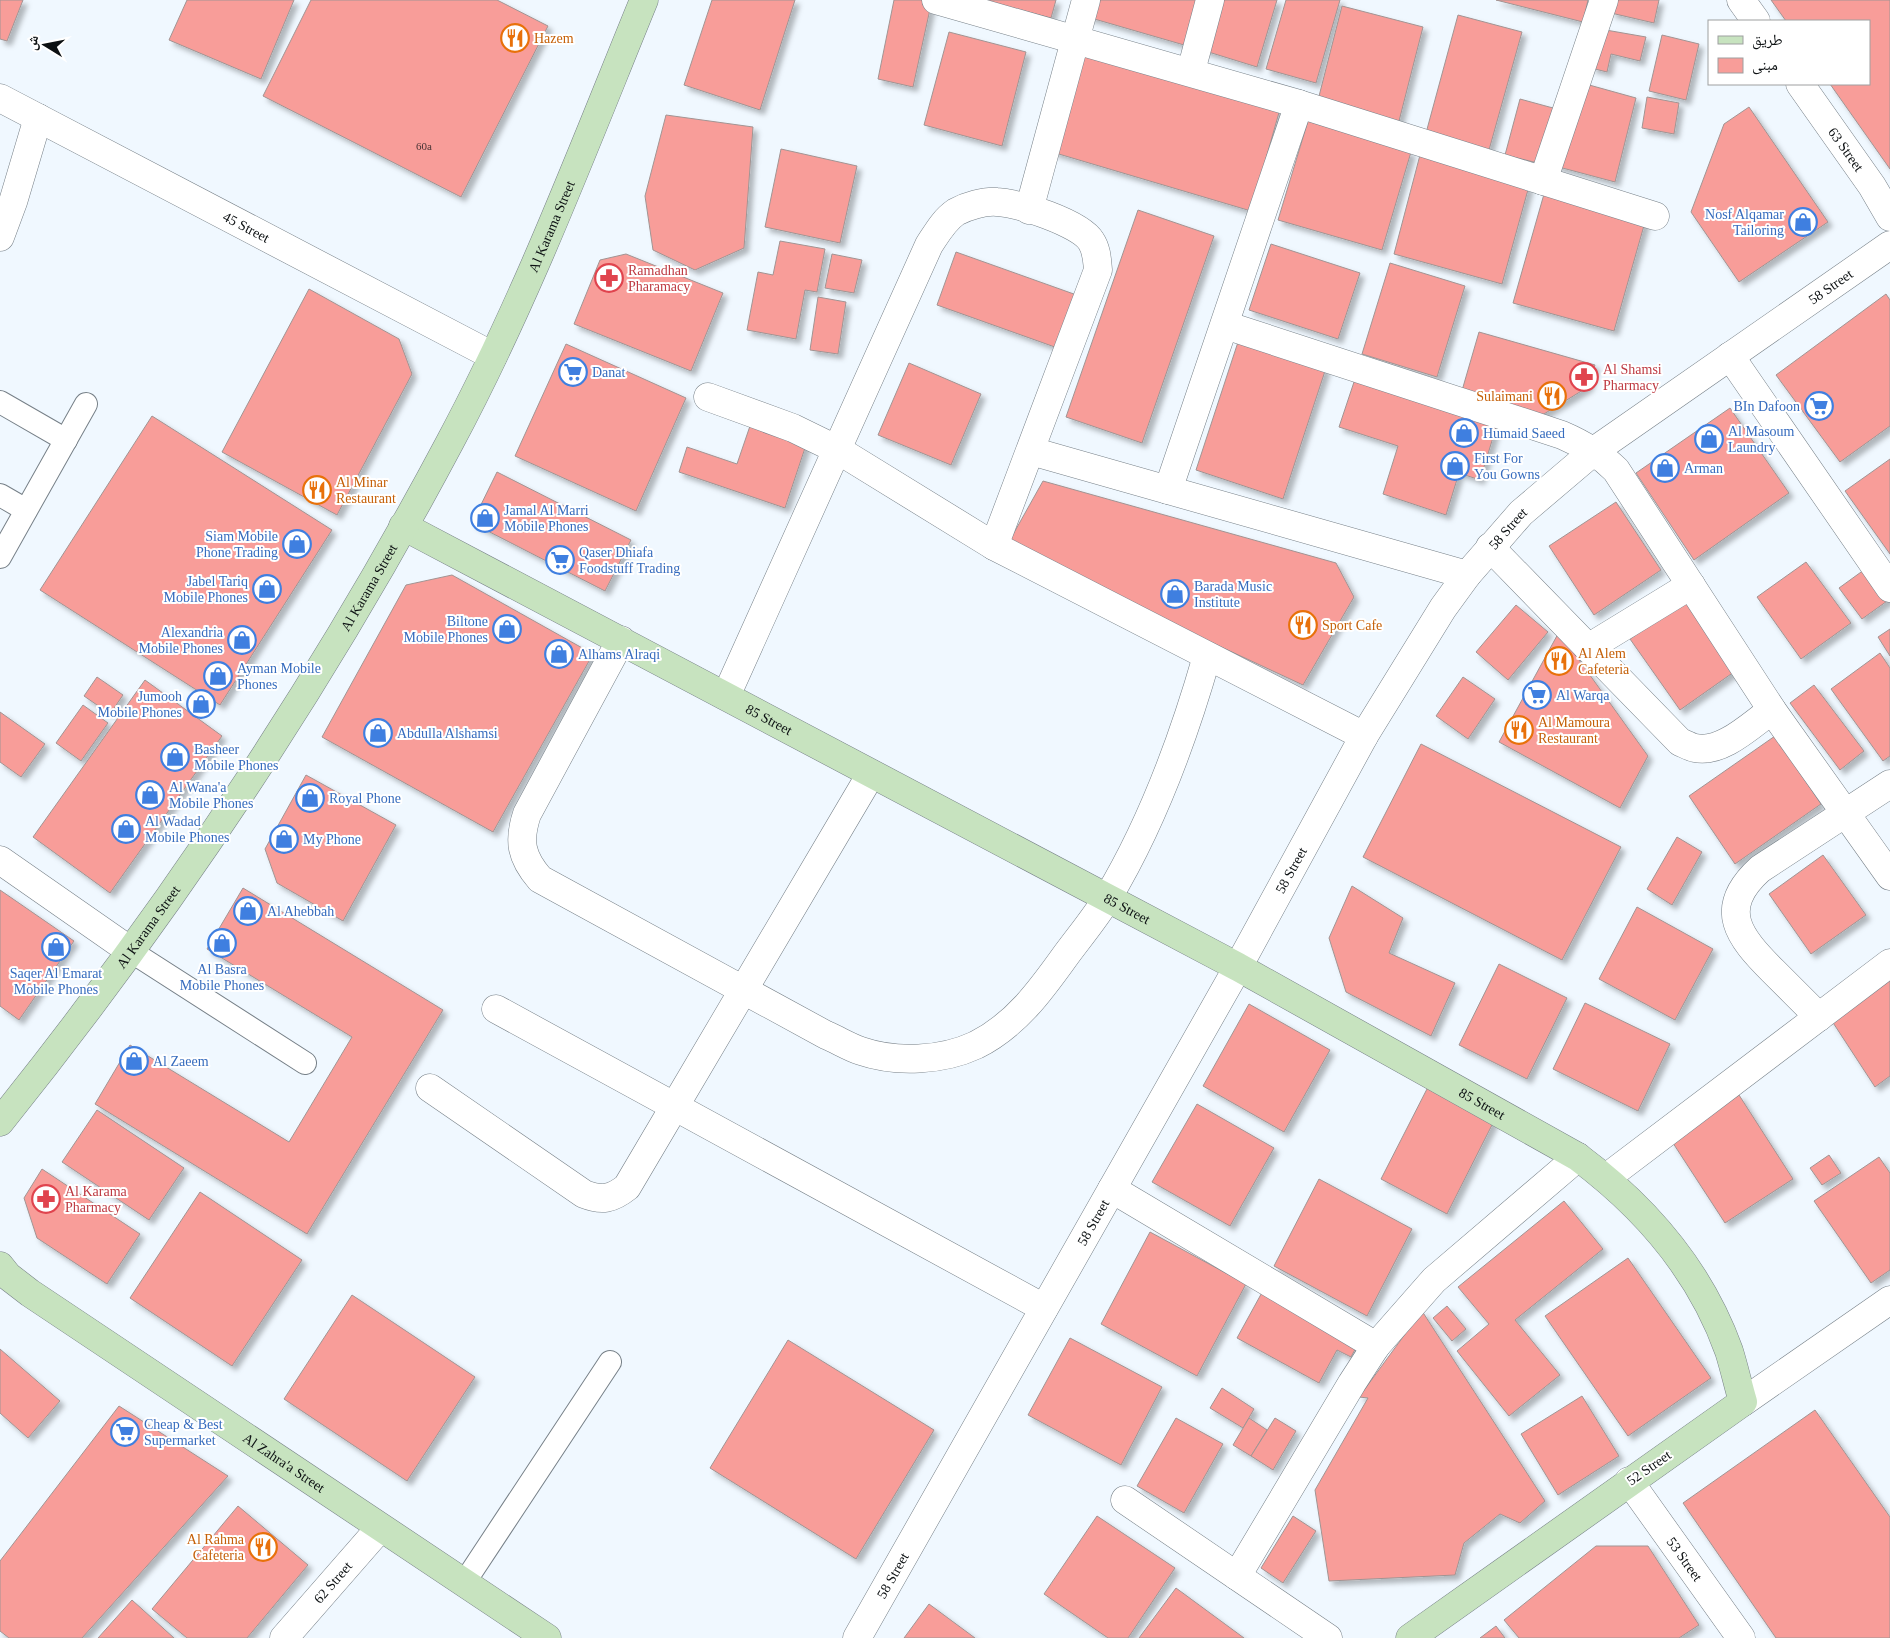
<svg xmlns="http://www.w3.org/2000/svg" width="1890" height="1638" font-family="'Times New Roman','Noto Naskh Arabic',serif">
  <defs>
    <filter id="shadow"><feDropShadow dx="4.5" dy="4.5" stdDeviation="2.5" flood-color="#0004"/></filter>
  </defs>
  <rect width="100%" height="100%" fill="#f0f8ff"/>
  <g fill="#f89d99" stroke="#a19493" filter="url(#shadow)">
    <polygon points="0,0 23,0 7,41 0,39"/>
    <polygon points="187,0 294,0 261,79 169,40"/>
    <polygon points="311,0 497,0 548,26 461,197 263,96"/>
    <polygon points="712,0 795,0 760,110 684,85"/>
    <polygon points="894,0 932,0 913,87 878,79"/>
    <polygon points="983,0 1056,0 1051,18"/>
    <polygon points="1089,0 1205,0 1191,47 1084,16"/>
    <polygon points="1216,0 1277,0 1257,67 1202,50"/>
    <polygon points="1286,0 1340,0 1316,83 1266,69"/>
    <polygon points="1496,0 1588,0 1583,22"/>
    <polygon points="1614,0 1659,0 1654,23 1611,13"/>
    <polygon points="1771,0 1890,0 1890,169 1830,84 1869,84 1869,21 1786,21"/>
    <polygon points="1342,6 1423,27 1398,125 1317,104"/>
    <polygon points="1458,15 1522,32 1489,150 1426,133"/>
    <polygon points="1600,29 1646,37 1640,61 1611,54 1607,72 1591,68"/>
    <polygon points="949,32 1026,52 1002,146 924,125"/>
    <polygon points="1662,35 1699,44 1686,100 1649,91"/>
    <polygon points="1082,51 1280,109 1251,211 1052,152"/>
    <polygon points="1582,83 1636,98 1615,182 1555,166"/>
    <polygon points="1647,97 1679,103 1674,134 1642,128"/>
    <polygon points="1520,99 1553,108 1538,163 1505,155"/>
    <polygon points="1749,107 1828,222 1739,282 1691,212 1724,124"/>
    <polygon points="666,115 753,127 744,248 695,270 653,250 645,196"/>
    <polygon points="1308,121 1411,152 1382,250 1278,220"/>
    <polygon points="781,149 857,166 840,243 765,227"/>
    <polygon points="1420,155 1529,186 1502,284 1394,254"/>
    <polygon points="1546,187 1647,215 1614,331 1513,303"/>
    <polygon points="1138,210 1214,236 1142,443 1066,417"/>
    <polygon points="780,241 825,249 817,292 805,290 796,339 747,330 758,272 773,275"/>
    <polygon points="1271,244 1360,273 1338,339 1249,310"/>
    <polygon points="956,252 1085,298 1066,351 937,305"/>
    <polygon points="626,254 723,293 691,371 574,324 600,260"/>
    <polygon points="832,254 862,260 854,293 825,288"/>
    <polygon points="1390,263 1465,286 1437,377 1362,354"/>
    <polygon points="309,289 399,339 412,374 337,515 222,452"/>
    <polygon points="1886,294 1890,300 1890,426 1840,462 1776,375"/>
    <polygon points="818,297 846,302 838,354 810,350"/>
    <polygon points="1479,332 1595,365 1588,387 1539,417 1461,394"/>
    <polygon points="1239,339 1326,368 1283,499 1196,470"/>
    <polygon points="566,344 686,398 636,511 515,456"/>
    <polygon points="909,363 981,394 951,465 878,435"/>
    <polygon points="1357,373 1498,421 1480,480 1459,473 1446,515 1383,494 1398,446 1339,427"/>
    <polygon points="1730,408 1789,493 1694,560 1636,473"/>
    <polygon points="152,416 332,530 220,705 40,590"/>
    <polygon points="751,423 807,442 785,508 679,472 687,447 737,464"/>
    <polygon points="1890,459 1890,554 1845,491"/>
    <polygon points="497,472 631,540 605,591 472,523"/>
    <polygon points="1043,481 1336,563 1354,597 1303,685 1006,547"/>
    <polygon points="1616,502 1661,570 1594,615 1549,546"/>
    <polygon points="1806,562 1851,623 1801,659 1757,597"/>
    <polygon points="1868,567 1890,599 1862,619 1839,588"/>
    <polygon points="452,575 593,654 493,832 322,737 406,585"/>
    <polygon points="1692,596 1741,667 1680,710 1630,639"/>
    <polygon points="1516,605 1548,632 1508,680 1476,652"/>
    <polygon points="1890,629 1890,656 1878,637"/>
    <polygon points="1559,632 1648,756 1620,808 1499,742"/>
    <polygon points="1880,653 1890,668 1890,756 1883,761 1831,689"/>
    <polygon points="97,677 123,695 110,714 84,696"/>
    <polygon points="1463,677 1495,699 1468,739 1436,716"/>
    <polygon points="145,680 222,736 110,893 33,837"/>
    <polygon points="1814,685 1864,751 1840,770 1790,703"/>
    <polygon points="83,705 108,723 81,761 56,743"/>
    <polygon points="0,712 45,744 21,777 0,762"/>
    <polygon points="1775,736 1821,804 1735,864 1689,796"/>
    <polygon points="1421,744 1621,847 1562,960 1363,857"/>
    <polygon points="306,775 396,825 343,921 277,883 265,849"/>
    <polygon points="1677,837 1702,852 1672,905 1647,889"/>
    <polygon points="1823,855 1866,915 1811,954 1769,894"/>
    <polygon points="1352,886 1403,918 1389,953 1455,983 1431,1036 1346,992 1329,938"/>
    <polygon points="243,888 443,1010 307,1234 95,1104 130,1045 289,1142 352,1037 207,949"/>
    <polygon points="0,890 74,941 19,1020 0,1006"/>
    <polygon points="1637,907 1713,949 1675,1020 1599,979"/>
    <polygon points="1499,964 1567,998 1527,1079 1459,1045"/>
    <polygon points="1890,973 1890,1076 1875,1087 1828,1015"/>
    <polygon points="1585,1003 1670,1044 1638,1111 1553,1069"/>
    <polygon points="1249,1004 1330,1050 1284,1132 1203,1086"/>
    <polygon points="1428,1087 1494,1121 1447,1214 1381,1179"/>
    <polygon points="1739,1095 1793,1179 1725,1223 1671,1140"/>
    <polygon points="1197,1104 1274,1148 1230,1226 1152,1182"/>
    <polygon points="97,1110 184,1168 149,1220 62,1162"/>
    <polygon points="1829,1155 1841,1173 1822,1185 1810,1168"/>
    <polygon points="1879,1157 1890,1173 1890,1270 1871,1283 1814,1201"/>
    <polygon points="42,1169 140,1234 107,1284 37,1238 24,1198"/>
    <polygon points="1319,1179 1412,1229 1367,1316 1274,1266"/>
    <polygon points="200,1192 302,1260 232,1366 130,1298"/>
    <polygon points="1564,1201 1603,1249 1515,1320 1560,1375 1509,1416 1457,1351 1489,1324 1458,1287"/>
    <polygon points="1150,1232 1246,1284 1197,1376 1101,1324"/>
    <polygon points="1628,1258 1711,1378 1628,1436 1545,1316"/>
    <polygon points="1265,1287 1360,1340 1351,1357 1337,1350 1319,1383 1237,1338"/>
    <polygon points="352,1295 475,1377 407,1481 284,1399"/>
    <polygon points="1447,1306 1466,1329 1452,1341 1433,1318"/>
    <polygon points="1422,1311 1545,1501 1520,1523 1500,1514 1464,1543 1455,1575 1329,1581 1315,1490 1368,1398 1359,1397"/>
    <polygon points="1070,1338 1162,1387 1121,1465 1028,1415"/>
    <polygon points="788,1340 934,1430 856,1559 710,1468"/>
    <polygon points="0,1349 60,1401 28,1438 0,1413"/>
    <polygon points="1222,1388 1254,1409 1243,1428 1210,1408"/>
    <polygon points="1582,1396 1619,1456 1558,1495 1521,1434"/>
    <polygon points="119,1406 228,1476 82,1638 9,1638 0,1631 0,1561"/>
    <polygon points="1815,1410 1890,1517 1890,1638 1776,1638 1683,1503"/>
    <polygon points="1176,1418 1223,1444 1184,1513 1137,1486"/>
    <polygon points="1249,1418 1267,1430 1251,1456 1233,1445"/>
    <polygon points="1275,1418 1296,1431 1273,1470 1251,1456"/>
    <polygon points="238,1506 308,1565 247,1638 187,1638 152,1609"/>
    <polygon points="1097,1516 1175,1568 1128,1638 1108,1638 1044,1594"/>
    <polygon points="1293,1516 1316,1531 1283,1583 1261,1568"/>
    <polygon points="1596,1546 1648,1546 1699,1625 1679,1638 1519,1638 1504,1620"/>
    <polygon points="1176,1588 1244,1638 1139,1638"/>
    <polygon points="132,1600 174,1638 98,1638"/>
    <polygon points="929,1604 975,1638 904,1638"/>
    <polygon points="1496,1626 1505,1638 1480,1638"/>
  </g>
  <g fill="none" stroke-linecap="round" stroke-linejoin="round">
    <defs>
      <g id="service">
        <polyline points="0,402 66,440"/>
        <polyline points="0,495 26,510"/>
        <polyline points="0,557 86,404"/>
        <polyline points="132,952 305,1063"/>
        <polyline points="464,1583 610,1362"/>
      </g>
      <g id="minor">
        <polyline points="936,0 1299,104 1655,216"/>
        <polyline points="1741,0 1756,21"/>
        <polyline points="1191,71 1210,0"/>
        <path id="s1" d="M1800,84L1872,186L1890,217"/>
        <path id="s2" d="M0,98L493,356"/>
        <polyline points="1543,181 1604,0"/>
        <polyline points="1029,210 1086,0"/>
        <polyline points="0,237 13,202 38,118"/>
        <path d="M1225,325L1562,435C1583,444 1600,454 1616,470L1772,710L1890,876"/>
        <polyline points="1730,356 1890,588"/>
        <polyline points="708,397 793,428 838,450 994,546 1364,736"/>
        <polyline points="1031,451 1467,575"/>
        <polyline points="1168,490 1299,104"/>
        <path d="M1490,547L1680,742C1685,744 1690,747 1695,748C1722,754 1752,724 1772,710"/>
        <path d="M621,640L527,814C518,841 521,857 540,879L826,1035C838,1040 849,1047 861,1051C896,1063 942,1061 976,1045C1016,1025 1041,990 1066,955C1080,936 1096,917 1108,897C1153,822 1183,740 1207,656"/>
        <polyline points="1588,648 1691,585"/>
        <path d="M726,696L929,245C937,233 944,220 956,212C967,206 984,201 997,202C1018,203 1080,223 1091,241C1097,250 1097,260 1098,270L994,546"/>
        <polyline points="0,860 132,952"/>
        <polyline points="496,1009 1044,1308"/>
        <path d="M1819,1017C1804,1002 1788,986 1773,971C1739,937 1716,909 1760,869L1890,784"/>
        <path d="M430,1088L584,1194C602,1201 612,1199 627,1187L871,774"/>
        <polyline points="1606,1178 1890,963"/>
        <polyline points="1112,1189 1376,1346"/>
        <polyline points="1743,1402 1890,1300"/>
        <path id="s3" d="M1629,1481L1741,1638"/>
        <polyline points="1125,1500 1328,1638"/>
        <polyline points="1237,1576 1352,1383 1376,1346 1434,1280 1578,1157"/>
        <path id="s4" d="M284,1638L380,1528"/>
        <path id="s5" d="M857,1638L1238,967L1364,736L1443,608L1467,575L1521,513L1594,451L1890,245"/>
      </g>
      <g id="secondary">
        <path id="s6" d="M403,526L1238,967L1578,1157C1645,1207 1700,1270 1729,1351C1734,1367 1738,1385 1743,1402L1410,1638"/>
        <path id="s7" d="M0,1122C170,910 322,683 450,442C526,300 583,149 644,0"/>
        <path id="s8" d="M0,1266L8,1276L30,1293L547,1638"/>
      </g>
    </defs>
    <use href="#service" stroke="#778088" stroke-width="24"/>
    <use href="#minor" stroke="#778088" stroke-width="29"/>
    <use href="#secondary" stroke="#778088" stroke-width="29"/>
    <use href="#service" stroke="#fff" stroke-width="22"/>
    <use href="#minor" stroke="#fff" stroke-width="28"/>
    <use href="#secondary" stroke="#c7e3bf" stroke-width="28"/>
  </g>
  <defs>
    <symbol id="restaurant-ring" viewBox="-11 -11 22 22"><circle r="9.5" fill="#fff" stroke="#e8710a" stroke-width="1.5"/><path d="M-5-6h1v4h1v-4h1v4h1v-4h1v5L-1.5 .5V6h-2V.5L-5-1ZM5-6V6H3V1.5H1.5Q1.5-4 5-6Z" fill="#e8710a"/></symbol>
    <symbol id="shop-ring" viewBox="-11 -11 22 22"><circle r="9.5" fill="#fff" stroke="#3f7fe0" stroke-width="1.5"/><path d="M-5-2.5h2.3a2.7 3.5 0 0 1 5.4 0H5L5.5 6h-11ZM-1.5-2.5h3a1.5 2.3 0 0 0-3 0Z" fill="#3f7fe0"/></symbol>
    <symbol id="pharmacy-ring" viewBox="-11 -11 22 22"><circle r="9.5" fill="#fff" stroke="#e0444e" stroke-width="1.5"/><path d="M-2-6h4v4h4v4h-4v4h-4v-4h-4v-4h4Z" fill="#e0444e"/></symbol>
    <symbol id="supermarket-ring" viewBox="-11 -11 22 22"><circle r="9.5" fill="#fff" stroke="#3f7fe0" stroke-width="1.5"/><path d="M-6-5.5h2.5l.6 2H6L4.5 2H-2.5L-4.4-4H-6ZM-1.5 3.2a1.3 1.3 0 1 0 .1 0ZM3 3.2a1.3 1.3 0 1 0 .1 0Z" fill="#3f7fe0"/></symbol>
  </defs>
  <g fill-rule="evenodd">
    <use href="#restaurant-ring" x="499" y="22" width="32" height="32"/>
    <use href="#shop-ring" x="1787" y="206" width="32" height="32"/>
    <use href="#pharmacy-ring" x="593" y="262" width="32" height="32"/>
    <use href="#supermarket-ring" x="557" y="356" width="32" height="32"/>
    <use href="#pharmacy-ring" x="1568" y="361" width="32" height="32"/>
    <use href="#restaurant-ring" x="1536" y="380" width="32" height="32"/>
    <use href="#supermarket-ring" x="1803" y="390" width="32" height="32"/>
    <use href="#shop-ring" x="1448" y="417" width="32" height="32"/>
    <use href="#shop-ring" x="1693" y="423" width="32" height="32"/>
    <use href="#shop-ring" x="1439" y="450" width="32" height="32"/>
    <use href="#shop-ring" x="1649" y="452" width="32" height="32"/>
    <use href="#restaurant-ring" x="301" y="474" width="32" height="32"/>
    <use href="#shop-ring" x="469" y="502" width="32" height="32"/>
    <use href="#shop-ring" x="281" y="528" width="32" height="32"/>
    <use href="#supermarket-ring" x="544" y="544" width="32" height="32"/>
    <use href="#shop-ring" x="251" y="573" width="32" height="32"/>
    <use href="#shop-ring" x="1159" y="578" width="32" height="32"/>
    <use href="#restaurant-ring" x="1287" y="609" width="32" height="32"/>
    <use href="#shop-ring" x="491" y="613" width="32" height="32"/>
    <use href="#shop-ring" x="226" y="624" width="32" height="32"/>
    <use href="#shop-ring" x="543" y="638" width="32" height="32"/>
    <use href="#restaurant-ring" x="1543" y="645" width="32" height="32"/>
    <use href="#shop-ring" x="202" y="660" width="32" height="32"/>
    <use href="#supermarket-ring" x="1521" y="679" width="32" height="32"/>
    <use href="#shop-ring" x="185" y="688" width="32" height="32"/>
    <use href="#restaurant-ring" x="1503" y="714" width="32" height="32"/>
    <use href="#shop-ring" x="362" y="717" width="32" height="32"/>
    <use href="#shop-ring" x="159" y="741" width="32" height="32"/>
    <use href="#shop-ring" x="134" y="779" width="32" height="32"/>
    <use href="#shop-ring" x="294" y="782" width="32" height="32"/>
    <use href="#shop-ring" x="110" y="813" width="32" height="32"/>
    <use href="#shop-ring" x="268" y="823" width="32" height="32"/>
    <use href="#shop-ring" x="232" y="895" width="32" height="32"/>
    <use href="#shop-ring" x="206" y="927" width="32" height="32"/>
    <use href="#shop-ring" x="40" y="931" width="32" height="32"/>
    <use href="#shop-ring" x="118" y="1045" width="32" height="32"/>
    <use href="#pharmacy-ring" x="30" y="1183" width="32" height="32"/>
    <use href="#supermarket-ring" x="109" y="1416" width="32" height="32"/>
    <use href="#restaurant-ring" x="247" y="1531" width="32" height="32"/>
  </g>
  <g text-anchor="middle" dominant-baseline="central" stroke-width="4" stroke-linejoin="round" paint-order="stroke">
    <g font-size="11" fill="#473334">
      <text x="424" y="146">60a</text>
    </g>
    <g font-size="14" fill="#c56008" stroke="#fff" text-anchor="start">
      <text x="534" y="38">Hazem</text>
      <text x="1533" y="396" text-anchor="end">Sulaimani</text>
      <text x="336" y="482">Al Minar<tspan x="336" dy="16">Restaurant</tspan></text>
      <text x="1322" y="625">Sport Cafe</text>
      <text x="1578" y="653">Al Alem<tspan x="1578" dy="16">Cafeteria</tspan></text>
      <text x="1538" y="722">Al Mamoura<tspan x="1538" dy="16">Restaurant</tspan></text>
      <text x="244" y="1539" text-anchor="end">Al Rahma<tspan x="244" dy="16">Cafeteria</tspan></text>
    </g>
    <g font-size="14" fill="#0c1012" stroke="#fff">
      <text stroke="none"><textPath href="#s1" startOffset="80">63 Street</textPath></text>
      <text stroke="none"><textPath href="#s7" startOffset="1055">Al Karama Street</textPath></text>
      <text stroke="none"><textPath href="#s2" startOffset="278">45 Street</textPath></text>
      <text stroke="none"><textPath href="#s5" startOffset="1692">58 Street</textPath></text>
      <text stroke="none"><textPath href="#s5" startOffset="1288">58 Street</textPath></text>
      <text stroke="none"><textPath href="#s7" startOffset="650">Al Karama Street</textPath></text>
      <text stroke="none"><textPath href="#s6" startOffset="414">85 Street</textPath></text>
      <text stroke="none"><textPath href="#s5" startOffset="882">58 Street</textPath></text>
      <text stroke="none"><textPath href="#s6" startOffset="819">85 Street</textPath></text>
      <text stroke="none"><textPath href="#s7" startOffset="245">Al Karama Street</textPath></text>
      <text stroke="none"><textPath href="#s6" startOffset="1224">85 Street</textPath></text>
      <text stroke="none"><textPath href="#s5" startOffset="478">58 Street</textPath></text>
      <text stroke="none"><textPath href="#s8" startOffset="346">Al Zahra'a Street</textPath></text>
      <text transform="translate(1649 1468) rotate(-35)">52 Street</text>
      <text stroke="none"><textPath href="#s3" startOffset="96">53 Street</textPath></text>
      <text stroke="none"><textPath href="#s5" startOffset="72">58 Street</textPath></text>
      <text stroke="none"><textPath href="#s4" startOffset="74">62 Street</textPath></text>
    </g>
    <g font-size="14" fill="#366cbe" stroke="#fff" text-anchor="start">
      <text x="1784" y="214" text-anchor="end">Nosf Alqamar<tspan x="1784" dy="16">Tailoring</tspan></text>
      <text x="592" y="372">Danat</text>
      <text x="1800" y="406" text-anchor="end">BIn Dafoon</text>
      <text x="1728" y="431">Al Masoum<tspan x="1728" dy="16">Laundry</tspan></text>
      <text x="1483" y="433">Humaid Saeed</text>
      <text x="1474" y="458">First For<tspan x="1474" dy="16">You Gowns</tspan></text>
      <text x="1684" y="468">Arman</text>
      <text x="504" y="510">Jamal Al Marri<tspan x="504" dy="16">Mobile Phones</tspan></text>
      <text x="278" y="536" text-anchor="end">Siam Mobile<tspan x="278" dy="16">Phone Trading</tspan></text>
      <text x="579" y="552">Qaser Dhiafa<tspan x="579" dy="16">Foodstuff Trading</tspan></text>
      <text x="248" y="581" text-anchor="end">Jabel Tariq<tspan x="248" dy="16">Mobile Phones</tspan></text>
      <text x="1194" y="586">Barada Music<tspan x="1194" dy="16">Institute</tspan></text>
      <text x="488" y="621" text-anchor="end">Biltone<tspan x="488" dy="16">Mobile Phones</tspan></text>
      <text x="223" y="632" text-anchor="end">Alexandria<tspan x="223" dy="16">Mobile Phones</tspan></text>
      <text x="578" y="654">Alhams Alraqi</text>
      <text x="237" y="668">Ayman Mobile<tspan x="237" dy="16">Phones</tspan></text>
      <text x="1556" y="695">Al Warqa</text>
      <text x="182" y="696" text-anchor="end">Jumooh<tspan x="182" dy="16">Mobile Phones</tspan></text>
      <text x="397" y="733">Abdulla Alshamsi</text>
      <text x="194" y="749">Basheer<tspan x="194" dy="16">Mobile Phones</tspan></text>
      <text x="169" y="787">Al Wana'a<tspan x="169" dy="16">Mobile Phones</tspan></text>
      <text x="329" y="798">Royal Phone</text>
      <text x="145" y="821">Al Wadad<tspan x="145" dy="16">Mobile Phones</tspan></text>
      <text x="303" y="839">My Phone</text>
      <text x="267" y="911">Al Ahebbah</text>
      <text x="222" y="969" text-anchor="middle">Al Basra<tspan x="222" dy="16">Mobile Phones</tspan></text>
      <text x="56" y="973" text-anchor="middle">Saqer Al Emarat<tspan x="56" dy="16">Mobile Phones</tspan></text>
      <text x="153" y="1061">Al Zaeem</text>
      <text x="144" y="1424">Cheap &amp; Best<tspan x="144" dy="16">Supermarket</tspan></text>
    </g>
    <g font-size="14" fill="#be3a42" stroke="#fff" text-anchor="start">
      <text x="628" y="270">Ramadhan<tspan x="628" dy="16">Pharamacy</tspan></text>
      <text x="1603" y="369">Al Shamsi<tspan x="1603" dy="16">Pharmacy</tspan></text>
      <text x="65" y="1191">Al Karama<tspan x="65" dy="16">Pharmacy</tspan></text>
    </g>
  </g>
  <rect x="1708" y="20" width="162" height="65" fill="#ffffff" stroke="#9e9fa0"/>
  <rect x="1718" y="36" width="25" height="8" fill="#c7e3bf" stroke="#9e9fa0"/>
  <text x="1752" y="45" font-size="15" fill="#0c1012">طريق</text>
  <rect x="1718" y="58" width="25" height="15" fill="#f89d99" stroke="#9e9fa0"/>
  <text x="1752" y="70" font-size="15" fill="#0c1012">مبنى</text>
  <g transform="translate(45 45) rotate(280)" stroke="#ffffff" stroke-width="4" paint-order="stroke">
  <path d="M0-4L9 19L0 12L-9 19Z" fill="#0c1012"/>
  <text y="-8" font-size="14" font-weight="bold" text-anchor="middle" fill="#0c1012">ش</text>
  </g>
</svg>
